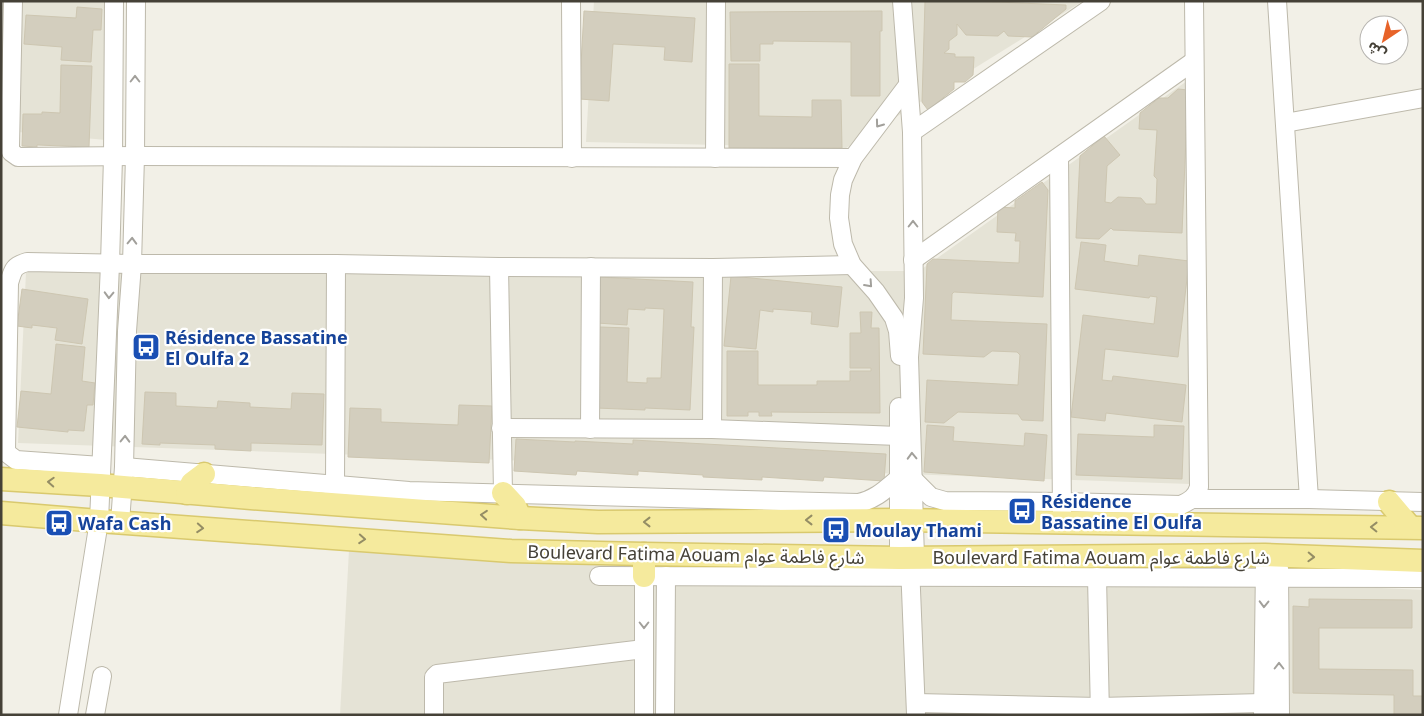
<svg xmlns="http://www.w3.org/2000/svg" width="1424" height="716" font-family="'Noto Sans','Noto Sans Arabic',sans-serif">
  <rect width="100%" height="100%" fill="#f2f0e7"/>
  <g fill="#e5e3d6">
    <polygon points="23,1 105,1 106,140 18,132"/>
    <polygon points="594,1 1083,1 846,148 586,142"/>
    <polygon points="1201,71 1190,484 18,443 26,272 919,271"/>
    <polygon points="349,550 1276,583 1423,590 1423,715 340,715"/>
  </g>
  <g fill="#d3cebe" stroke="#cdc6b1">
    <polygon points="925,1 973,1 1066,5 1066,9 1032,37 1008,36 1004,31 998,36 966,35 957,24 957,35 949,41 949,49 944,53 955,54 955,57 974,57 973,75 965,82 954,82 954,89 928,110 922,102"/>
    <polygon points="77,7 102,9 101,30 93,30 91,62 61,60 62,47 24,44 26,15 76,18"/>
    <polygon points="584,11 695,18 692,62 664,60 665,47 613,44 609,101 579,99"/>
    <polygon points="882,11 882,31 880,31 880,96 851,96 851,42 773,41 773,44 760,44 760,61 731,61 730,12"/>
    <polygon points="729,64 759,64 759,116 812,117 812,100 841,100 842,148 729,148"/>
    <polygon points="61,65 92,66 89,147 37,145 37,147 22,146 23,114 42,114 42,112 60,113"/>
    <polygon points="1178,89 1188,90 1182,233 1113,230 1111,228 1099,239 1076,238 1080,156 1104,136 1120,155 1107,166 1105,202 1111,203 1118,197 1141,198 1146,204 1156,204 1157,179 1154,176 1157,130 1139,129 1140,113 1159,98 1168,98"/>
    <polygon points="1042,182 1048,190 1043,297 954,292 952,294 951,320 1047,324 1043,421 1022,420 1018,414 958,412 944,423 925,422 927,380 1018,385 1020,355 1017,352 992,351 984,357 923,354 927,264 933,259 1019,263 1020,241 1015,241 1016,233 997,232 998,207 1015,208 1015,201"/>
    <polygon points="1081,242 1106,245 1104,261 1138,266 1139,255 1189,261 1178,357 1105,349 1102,380 1112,381 1113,376 1186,385 1182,422 1106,413 1105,421 1071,417 1083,315 1154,324 1157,297 1150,296 1149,298 1075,289"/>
    <polygon points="731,276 842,287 838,327 811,324 812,312 773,309 773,312 760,310 756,349 724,346"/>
    <polygon points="599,277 693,282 691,327 694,327 690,410 645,408 645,410 596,408 600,327 629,328 627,382 647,383 647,378 661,378 664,309 645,308 645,310 628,309 627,325 597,323"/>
    <polygon points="22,289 88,299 82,344 55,340 57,328 32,325 32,328 17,326"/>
    <polygon points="860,312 872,312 871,328 879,328 880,413 771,412 772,416 759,416 759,412 748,412 748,416 727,416 727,351 758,351 758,385 817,385 817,381 850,381 850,371 871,371 871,368 850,368 850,333 861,333"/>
    <polygon points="56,344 85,347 82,381 95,383 93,405 87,405 84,431 68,430 68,432 17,427 21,391 51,394"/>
    <polygon points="145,392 176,393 176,406 217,408 218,401 250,403 250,407 291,409 292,393 324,394 322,445 251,443 251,451 215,449 215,445 160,443 160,445 142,444"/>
    <polygon points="459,405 492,406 489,463 348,457 350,408 381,409 381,422 458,425"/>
    <polygon points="927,425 954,427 953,441 1024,446 1025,433 1047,435 1044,481 924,472"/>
    <polygon points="1154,425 1184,426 1182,479 1076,475 1078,434 1154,437"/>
    <polygon points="516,439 575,442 575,441 633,444 633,440 886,454 884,481 824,477 823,481 762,477 762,480 703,477 703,475 638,471 638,475 577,471 576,475 514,471"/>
    <polygon points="1309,599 1412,600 1412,628 1319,628 1319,669 1413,670 1413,696 1423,696 1423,715 1394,715 1394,695 1293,693 1293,606 1309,607"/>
  </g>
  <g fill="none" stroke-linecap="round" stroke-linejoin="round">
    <defs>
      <g id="minor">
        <polyline points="13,1 10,147 11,152 18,157 135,156 853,158"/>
        <polyline points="571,1 572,158"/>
        <polyline points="902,1 912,132 914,298 909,357 915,558"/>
        <polyline points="1277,1 1309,499"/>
        <polyline points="1285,123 1423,98"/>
        <polyline points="912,132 1101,1"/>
        <polyline points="1059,157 1062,514"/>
        <polyline points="715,158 716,1"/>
        <polyline points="913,260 1194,61"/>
        <polyline points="499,267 503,493"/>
        <polyline points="900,356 898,331 894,318 876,292 852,265 843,244 839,218 840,195 843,180 853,158 908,85"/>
        <polyline points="501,428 712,429 899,436"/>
        <polyline points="590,429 591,267"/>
        <polyline points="712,429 713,268"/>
        <path d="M101,466L16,460L8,454L6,450L9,283C13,270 13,266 27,262L132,264H336L499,267L713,268L852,265"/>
        <path d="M124,467L409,491L858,503C875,500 886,489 899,478"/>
        <path d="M913,479L931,497L945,501L1062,502L1181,505C1190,501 1196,497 1199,487L1194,1"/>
        <polyline points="335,485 336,264"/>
        <polyline points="1192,499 1309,499 1423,502"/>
        <polyline points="120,523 124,467 127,331 132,264 135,156 136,1"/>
        <polyline points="899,558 899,407"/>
        <polyline points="910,565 916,714"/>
        <polyline points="1279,568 1280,715"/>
        <polyline points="599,576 1423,578"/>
        <polyline points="1097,577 1100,715"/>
        <polyline points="916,703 1099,707 1263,703"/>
        <polyline points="68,715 99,521 110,264 113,157 114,1"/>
        <polyline points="95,715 102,676"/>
        <polyline points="434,715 434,677 437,674 644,649"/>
        <polyline points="644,715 644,576"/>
        <polyline points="665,715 666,576"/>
        <polyline points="1263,715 1265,566"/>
      </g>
      <g id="major">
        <polyline points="1,479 100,485 251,498 520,518 598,522 899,520 1423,528"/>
        <polyline points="187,493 192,483 204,474"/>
        <polyline points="503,493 515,506 520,518"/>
        <polyline points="1389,502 1410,527"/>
        <polyline points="1,513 99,521 511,551 644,554 899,558 1265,555 1423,561"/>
        <polyline points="644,554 644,576"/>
      </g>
    </defs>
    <use href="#minor" stroke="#bdb9ab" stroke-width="20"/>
    <use href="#major" stroke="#d9c96e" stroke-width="25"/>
    <use href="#minor" stroke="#fff" stroke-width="18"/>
    <use href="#major" stroke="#f5ea9d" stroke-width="22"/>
  </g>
  <defs><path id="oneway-chevron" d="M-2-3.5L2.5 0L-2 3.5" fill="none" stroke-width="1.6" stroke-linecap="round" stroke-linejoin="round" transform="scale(1.25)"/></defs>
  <g stroke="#a2a09b">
    <use href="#oneway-chevron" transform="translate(135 79) rotate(-90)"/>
    <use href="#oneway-chevron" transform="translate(879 124) rotate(126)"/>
    <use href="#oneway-chevron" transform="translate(913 224) rotate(-90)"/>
    <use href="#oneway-chevron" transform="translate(132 241) rotate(-88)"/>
    <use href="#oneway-chevron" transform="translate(869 284) rotate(48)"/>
    <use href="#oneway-chevron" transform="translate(109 295) rotate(92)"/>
    <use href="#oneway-chevron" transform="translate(125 439) rotate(-89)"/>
    <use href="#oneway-chevron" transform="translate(912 456) rotate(-92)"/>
    <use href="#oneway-chevron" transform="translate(1264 604) rotate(91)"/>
    <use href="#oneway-chevron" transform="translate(644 625) rotate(90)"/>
    <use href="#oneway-chevron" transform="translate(1279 666) rotate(-90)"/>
  </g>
  <g stroke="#948d65">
    <use href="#oneway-chevron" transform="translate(51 482) rotate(-177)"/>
    <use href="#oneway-chevron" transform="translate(484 515) rotate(-175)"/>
    <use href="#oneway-chevron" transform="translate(809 520) rotate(180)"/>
    <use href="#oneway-chevron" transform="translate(647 522) rotate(180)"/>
    <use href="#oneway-chevron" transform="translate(1374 527) rotate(-179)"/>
    <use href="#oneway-chevron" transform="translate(200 528) rotate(4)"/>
    <use href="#oneway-chevron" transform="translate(362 539) rotate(4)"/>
    <use href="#oneway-chevron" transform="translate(1311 557) rotate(2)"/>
  </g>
  <defs>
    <symbol id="bus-square" viewBox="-11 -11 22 22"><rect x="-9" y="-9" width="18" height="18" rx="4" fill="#1a4fb4" stroke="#fff"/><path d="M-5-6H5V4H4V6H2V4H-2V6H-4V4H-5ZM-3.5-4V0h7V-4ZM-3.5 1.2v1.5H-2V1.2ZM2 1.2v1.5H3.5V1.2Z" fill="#fff"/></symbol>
  </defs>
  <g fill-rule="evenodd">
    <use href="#bus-square" x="130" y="331" width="32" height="32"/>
    <use href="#bus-square" x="1006" y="495" width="32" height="32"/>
    <use href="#bus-square" x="43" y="507" width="32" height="32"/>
    <use href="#bus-square" x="820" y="514" width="32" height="32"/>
  </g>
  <g text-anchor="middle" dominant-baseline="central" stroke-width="4.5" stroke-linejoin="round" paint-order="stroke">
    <g font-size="18" font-weight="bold" fill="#164399" stroke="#fff" text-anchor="start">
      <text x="165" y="337">Résidence Bassatine<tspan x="165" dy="21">El Oulfa 2</tspan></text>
      <text x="1041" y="501">Résidence<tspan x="1041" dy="21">Bassatine El Oulfa</tspan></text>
      <text x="78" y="523">Wafa Cash</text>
      <text x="855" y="530">Moulay Thami</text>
    </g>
    <g font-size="18" fill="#454137" stroke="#fff">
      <text transform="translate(696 554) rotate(1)">Boulevard Fatima Aouam شارع فاطمة عوام</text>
      <text x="1101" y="557">Boulevard Fatima Aouam شارع فاطمة عوام</text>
    </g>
  </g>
  <rect width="1424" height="716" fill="none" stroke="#454137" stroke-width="5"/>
  <g transform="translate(1384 40) rotate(215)"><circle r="24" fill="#ffffff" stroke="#b5b3af"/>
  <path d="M0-4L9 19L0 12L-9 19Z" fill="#e76329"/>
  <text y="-8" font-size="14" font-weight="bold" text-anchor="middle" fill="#454137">ش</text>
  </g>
</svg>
